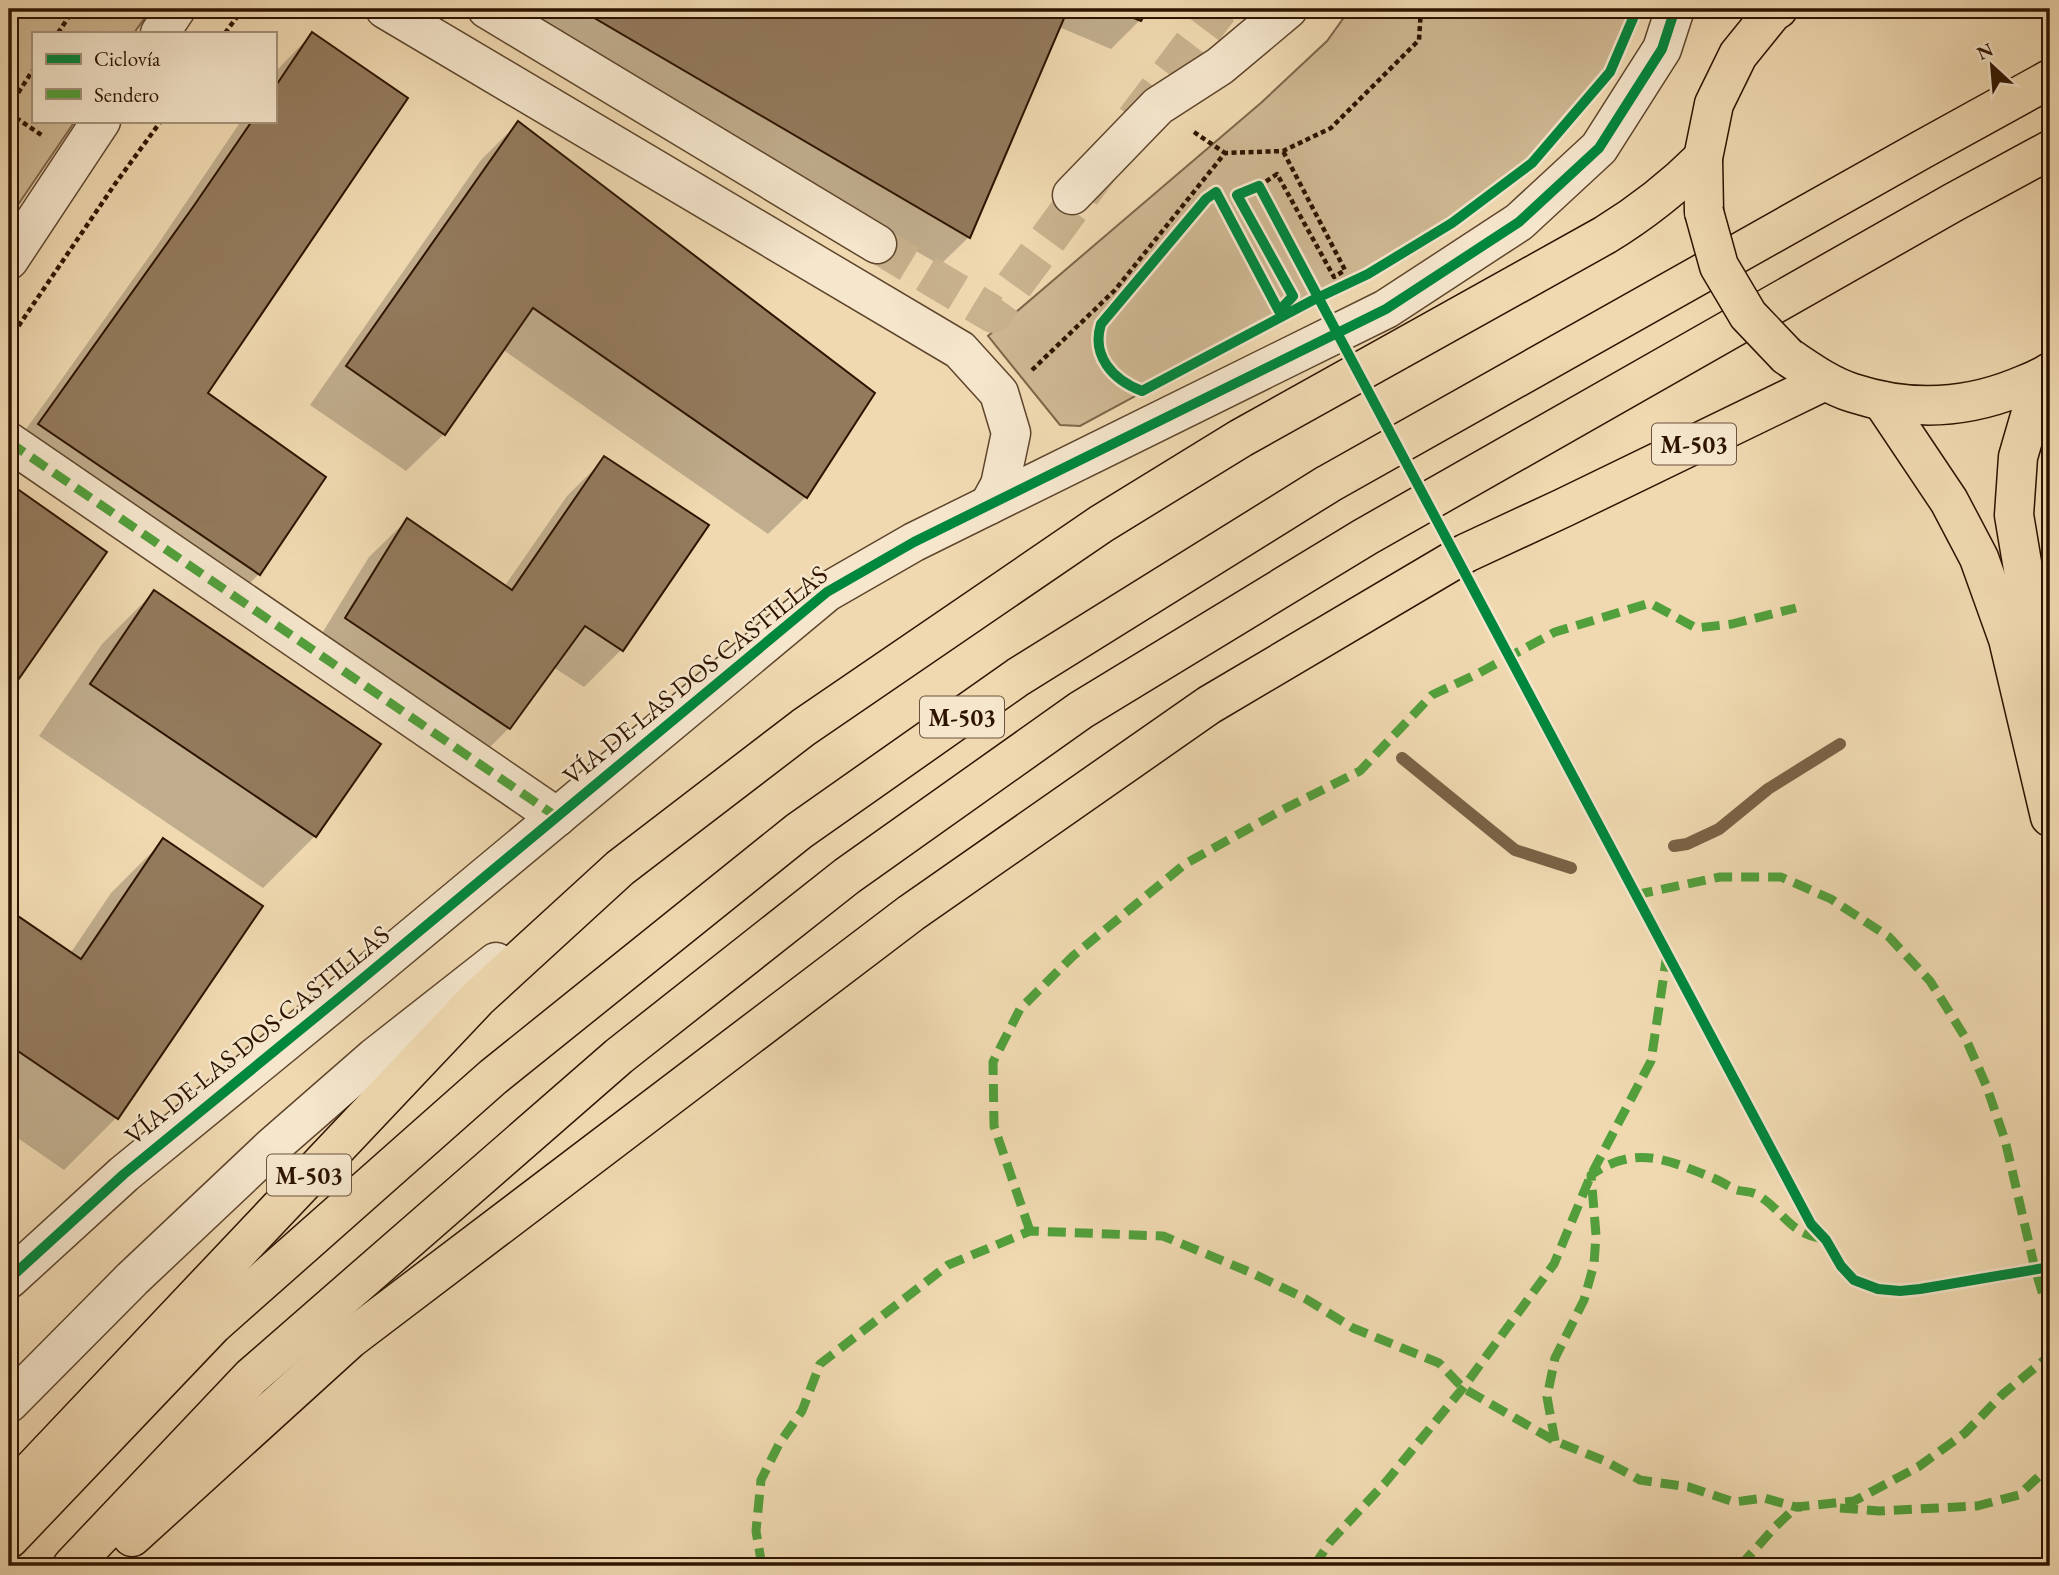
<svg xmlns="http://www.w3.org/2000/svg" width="2059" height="1575" font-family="'EB Garamond',serif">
  <rect width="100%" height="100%" fill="#f0d9b1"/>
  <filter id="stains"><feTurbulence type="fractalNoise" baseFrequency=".00286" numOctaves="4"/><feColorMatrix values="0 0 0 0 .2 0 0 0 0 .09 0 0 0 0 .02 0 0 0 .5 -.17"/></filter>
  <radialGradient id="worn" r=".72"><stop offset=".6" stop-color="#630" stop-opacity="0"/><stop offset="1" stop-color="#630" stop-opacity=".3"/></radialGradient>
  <g fill="#cfb893" stroke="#7e664a" stroke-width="2">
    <polygon points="9,9 151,9 134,33 33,33 33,121 75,121 9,218"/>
    <polygon points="1350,9 1637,9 1610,72 1532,163 1452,223 1368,274 1313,300 1080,426 1060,425 988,336 1262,102 1327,41"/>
  </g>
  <g fill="#0003">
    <polygon points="501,9 1146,9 1140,20 1111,49 1059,27 969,237 940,265"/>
    <polygon points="312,34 205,393 324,477 259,574 221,612 9,467 9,453 156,247 241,121 275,121 275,72"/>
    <polygon points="518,123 806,497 768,534 502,349 444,434 406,471 310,405 481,160"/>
    <polygon points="605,458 621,650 584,687 553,667 509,728 471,766 308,656 369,557 407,520 504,587 567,496"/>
    <polygon points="9,486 104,552 9,689"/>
    <polygon points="154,592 315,836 263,888 39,736 102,644"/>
    <polygon points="163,841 116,1118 64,1170 9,1132 9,912 70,954 111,893"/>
  </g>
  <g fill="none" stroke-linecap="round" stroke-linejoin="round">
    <g stroke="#7b6246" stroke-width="12">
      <polyline points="1402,758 1515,850 1571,868"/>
      <polyline points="1674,846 1687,844 1719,829 1768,789 1840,744"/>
    </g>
  </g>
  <g fill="#937a5c" stroke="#2e1400" stroke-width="2">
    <polygon points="579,9 1068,9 970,238"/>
    <polygon points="1112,9 1148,9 1141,21"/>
    <polygon points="312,32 408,98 208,393 326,477 260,575 38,424 193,207 252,121 275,121 275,87"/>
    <polygon points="518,121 875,393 807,498 533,308 445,435 346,366"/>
    <polygon points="604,456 709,525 623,651 585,626 510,729 345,618 407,518 512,590"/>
    <polygon points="9,483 107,552 9,693"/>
    <polygon points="154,590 381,744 316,837 90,684"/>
    <polygon points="163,838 263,906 118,1119 9,1045 9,910 81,959"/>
  </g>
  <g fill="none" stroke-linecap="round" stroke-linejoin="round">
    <g stroke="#c9b28e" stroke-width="38" stroke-dasharray="38 19" stroke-linecap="butt">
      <polyline points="1135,120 1219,9"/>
      <polyline points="877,244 993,314 1098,171"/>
    </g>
    <defs>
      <g id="minor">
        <polyline points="385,9 960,350 999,393 1011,433 1000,485 989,505"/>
        <polyline points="487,9 877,244"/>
        <polyline points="160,33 176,9"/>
        <polyline points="1072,195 1158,106 1220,66 1288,9"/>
        <polyline points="9,260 101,121"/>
        <polyline points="9,442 557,817"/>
        <polyline points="9,1279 124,1174 350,989 827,592 914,542 1386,309 1519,222 1599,148 1662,49 1675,9"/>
        <polyline points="9,1403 132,1279 273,1146 375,1057 496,962"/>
      </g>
      <g id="major">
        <polyline points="1704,212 1703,158 1714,104 1738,55 1772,13 1778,9"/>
        <path d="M1787,356C1808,370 1828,385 1853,393C1908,411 1963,409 2016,388C2028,383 2040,379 2050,372"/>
        <polyline points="2041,378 2018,457 2014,515 2042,682"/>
        <polyline points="1882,401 1949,501 1979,558 2008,639 2050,817"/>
      </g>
      <g id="highway">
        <path d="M9,1494L478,998L620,868L804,727L1101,524L1241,438L1605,235C1641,213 1673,188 1703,158"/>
        <polyline points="132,1537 350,1339 911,913 1209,705 1466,553 1563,508 1825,381"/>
        <polyline points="9,1539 213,1325 493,1077 799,831 1018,677 1328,484 1923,149 2050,79"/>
        <polyline points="72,1566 251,1377 619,1056 847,876 1081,710 1365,537 1954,202 2050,150"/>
      </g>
    </defs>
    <use href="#minor" stroke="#5e452c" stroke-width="41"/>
    <use href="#major" stroke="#2e1400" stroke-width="41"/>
    <use href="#highway" stroke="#2e1400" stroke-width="41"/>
    <g stroke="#2e1400" stroke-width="4.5" stroke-dasharray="5 3.5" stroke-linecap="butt">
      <polyline points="58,33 74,9"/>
      <polyline points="225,33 243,9"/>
      <polyline points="9,107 33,70"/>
      <polyline points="9,113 43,136"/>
      <polyline points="1194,132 1225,153"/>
      <polyline points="1259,186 1277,174 1334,277 1345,270 1283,151"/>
      <polyline points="9,340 115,184 161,121"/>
      <polyline points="1032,370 1115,290 1225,153 1283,151 1331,128 1419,40 1421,9"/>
      <polyline points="1939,1286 2050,1267"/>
    </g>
    <use href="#minor" stroke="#f5e6cc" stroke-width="38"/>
    <use href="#major" stroke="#f0d9b1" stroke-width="38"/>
    <use href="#highway" stroke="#f0d9b1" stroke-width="38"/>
    <defs>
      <polyline id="major-bridge" points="1704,212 1719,266 1748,315 1787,356"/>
    </defs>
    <use href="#major-bridge" stroke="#2e1400" stroke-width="41" stroke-linecap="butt"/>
    <polyline stroke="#2e1400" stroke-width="4.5" stroke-dasharray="5 3.5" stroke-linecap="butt" points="1259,186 1538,714"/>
    <use href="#major-bridge" stroke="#f0d9b1" stroke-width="38"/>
    <g stroke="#52a03c" stroke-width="9" stroke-dasharray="18 9" stroke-linecap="butt">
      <polyline points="9,442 557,817"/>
      <polyline points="1635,895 1720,877 1781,877 1831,899 1889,937 1930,981 1965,1037 1986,1085 2005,1140 2035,1269 2048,1311 2048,1357"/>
      <polyline points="1030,1231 994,1126 993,1062 1020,1009 1073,956 1185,864 1282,810 1360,771 1432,695 1479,673 1555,632 1650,603 1696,628 1732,624 1796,608"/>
      <path d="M1555,1441L1547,1397L1555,1358L1584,1300L1594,1264L1596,1235L1591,1175C1636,1144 1668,1160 1713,1178C1721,1181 1729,1187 1737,1190C1744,1192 1751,1191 1758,1195C1785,1212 1787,1232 1823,1239"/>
      <polyline points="1840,1508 1879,1511 1977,1506 2019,1495 2050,1466"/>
      <polyline points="762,1566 756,1531 761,1480 779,1444 802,1411 820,1364 948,1265 1030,1231 1163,1236 1252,1273 1306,1299 1353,1328 1439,1363 1463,1388 1555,1441 1605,1461 1640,1480 1689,1487 1734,1502 1764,1498 1796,1507 1854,1501 1918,1467 1965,1433 2003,1394 2048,1357 2050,1357"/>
      <polyline points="1314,1566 1330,1542 1385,1483 1463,1388 1554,1264 1591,1175 1651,1061 1667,954"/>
      <polyline points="1740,1566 1776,1526 1796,1507 1802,1507"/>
    </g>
    <defs>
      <g id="cycleway">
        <path d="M1637,9L1610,72L1532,163L1452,223L1368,274L1313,300L1142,391C1113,380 1091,356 1101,324L1206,199L1216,192L1279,311L1293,296L1237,195L1259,186L1811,1224L1826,1240L1841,1266L1854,1280L1878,1289L1900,1291L1920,1289L2050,1267"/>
        <polyline points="9,1279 124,1174 350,989 827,592 914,542 1386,309 1519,222 1599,148 1662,49 1675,9"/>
      </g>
    </defs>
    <use href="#cycleway" stroke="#f5e6cc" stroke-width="15"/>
    <use href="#cycleway" stroke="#00873e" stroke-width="10"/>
  </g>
  <g text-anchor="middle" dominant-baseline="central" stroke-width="5" stroke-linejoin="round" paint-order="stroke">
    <g fill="#f5e6cc" stroke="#6a533d" stroke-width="2">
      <rect x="1652" y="423.5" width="84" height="41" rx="5"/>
      <rect x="920" y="696.5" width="84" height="41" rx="5"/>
      <rect x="267" y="1154.5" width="84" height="41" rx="5"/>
    </g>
    <g font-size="24" font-weight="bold" fill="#2e1400">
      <text x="1694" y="444">M-503</text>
      <text x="962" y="717">M-503</text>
      <text x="309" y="1175">M-503</text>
    </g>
    <g font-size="26" fill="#2e1400" stroke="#f5e6cc">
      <text transform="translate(695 675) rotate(-39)">VÍA DE LAS DOS CASTILLAS</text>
      <text transform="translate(257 1035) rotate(-39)">VÍA DE LAS DOS CASTILLAS</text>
    </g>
  </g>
  <rect width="2059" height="1575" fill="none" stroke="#f0d9b1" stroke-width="35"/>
  <rect x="10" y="10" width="2038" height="1554" fill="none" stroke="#2e1400" stroke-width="3.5"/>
  <rect x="18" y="18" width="2024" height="1540" fill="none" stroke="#2e1400" stroke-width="2"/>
  <rect x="32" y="32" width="245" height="91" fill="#f5e6cc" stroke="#a5927a" stroke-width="2"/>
  <rect x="46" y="54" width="35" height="10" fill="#00873e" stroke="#a5927a" stroke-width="2"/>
  <text x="94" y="66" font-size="21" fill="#2e1400">Ciclovía</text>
  <rect x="46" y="89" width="35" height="10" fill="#52a03c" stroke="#a5927a" stroke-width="2"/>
  <text x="94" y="102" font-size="21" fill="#2e1400">Sendero</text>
  <g transform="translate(1992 66) rotate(334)" stroke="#f5e6cc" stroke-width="5" paint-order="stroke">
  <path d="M0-5L12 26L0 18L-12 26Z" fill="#2e1400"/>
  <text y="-10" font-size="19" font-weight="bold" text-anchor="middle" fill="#2e1400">N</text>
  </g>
  <rect width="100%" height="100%" filter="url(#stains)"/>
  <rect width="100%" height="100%" fill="url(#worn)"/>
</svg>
